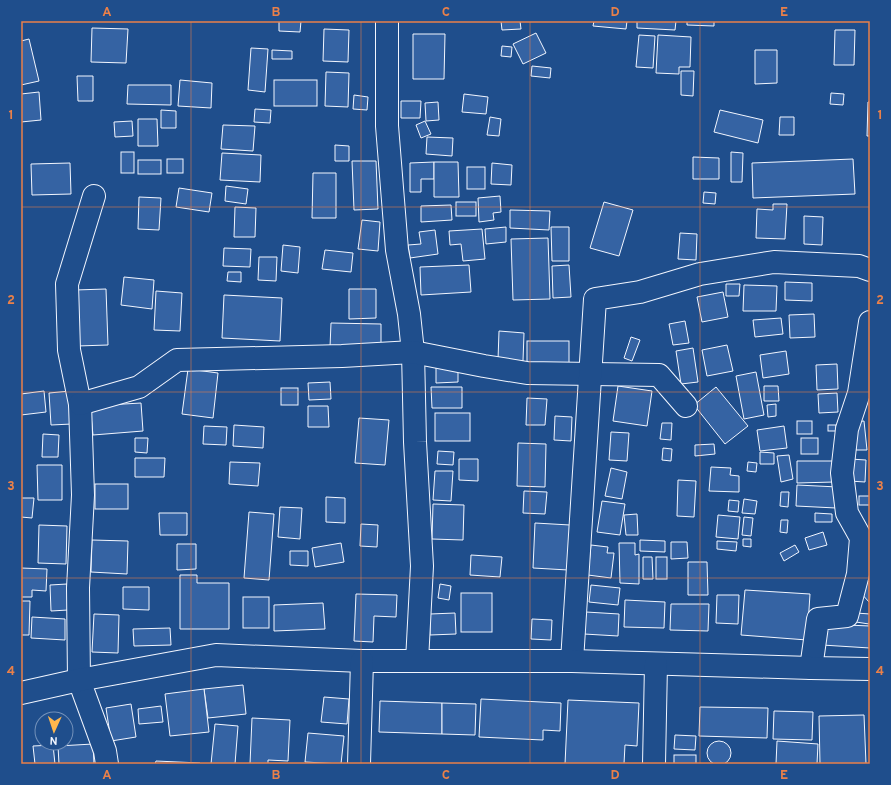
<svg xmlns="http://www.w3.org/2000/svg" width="891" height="785" font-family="Overpass,sans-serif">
  <rect width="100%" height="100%" fill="#1f4e8c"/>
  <g fill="#3563a3" stroke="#f2f6ff">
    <polygon points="279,21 301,21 300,32 279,31"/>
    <polygon points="501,21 520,21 521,29 502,30"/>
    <polygon points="594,21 627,21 626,29 593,26"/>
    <polygon points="637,21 676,21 675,30 637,28"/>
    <polygon points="687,21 714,21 714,26 687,25"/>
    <polygon points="92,28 128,29 126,63 91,62"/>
    <polygon points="324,29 349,30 348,62 323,61"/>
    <polygon points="835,30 855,30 854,65 834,65"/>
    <polygon points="536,33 546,53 523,64 513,44"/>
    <polygon points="413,34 445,34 444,79 413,79"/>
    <polygon points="639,35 655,36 653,68 636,67"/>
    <polygon points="658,35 691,37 690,67 679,67 679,74 656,73"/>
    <polygon points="29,39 39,81 21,85 21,41"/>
    <polygon points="502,46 512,47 511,57 501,56"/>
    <polygon points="251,48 268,49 265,92 248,90"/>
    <polygon points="272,50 292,51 292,59 272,59"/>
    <polygon points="755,50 777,50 777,83 755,84"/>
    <polygon points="532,66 551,68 550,78 531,76"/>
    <polygon points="681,71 694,71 693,96 681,95"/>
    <polygon points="326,72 349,73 348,107 325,106"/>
    <polygon points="77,76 93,76 93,101 78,101"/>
    <polygon points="180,80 212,83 211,108 178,106"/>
    <rect x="274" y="80" width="43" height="26"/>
    <polygon points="128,85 171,85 171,105 127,104"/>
    <polygon points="39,92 41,120 21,122 21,94"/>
    <polygon points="831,93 844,94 843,105 830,104"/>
    <polygon points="464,94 488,97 486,114 462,112"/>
    <polygon points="354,95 368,97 367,110 353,109"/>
    <polygon points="401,101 421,101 420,118 401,118"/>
    <polygon points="438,102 439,120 426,121 425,103"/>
    <polygon points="868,102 870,102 870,136 867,136"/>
    <polygon points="255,109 271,110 270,123 254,122"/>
    <polygon points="161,110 176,111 176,128 161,128"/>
    <polygon points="720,110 763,120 758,143 714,132"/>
    <polygon points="490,117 501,119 499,136 487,135"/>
    <polygon points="780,117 794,117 794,135 779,135"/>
    <polygon points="138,119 157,119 158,146 138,146"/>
    <polygon points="132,121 133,136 115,137 114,122"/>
    <polygon points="425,121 431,134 421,138 416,125"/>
    <polygon points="223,125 255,126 253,151 221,149"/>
    <polygon points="427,137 453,138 452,156 426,154"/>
    <polygon points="335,145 349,146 349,161 335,161"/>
    <rect x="121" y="152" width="13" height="21"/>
    <polygon points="731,152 743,153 742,182 731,182"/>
    <polygon points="222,153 261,155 260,182 220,180"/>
    <polygon points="693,157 719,158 719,179 693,179"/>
    <rect x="167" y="159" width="16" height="14"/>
    <polygon points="853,159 855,194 753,198 752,163"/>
    <rect x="138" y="160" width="23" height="14"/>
    <polygon points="352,161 376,161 378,209 354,210"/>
    <polygon points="434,162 434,179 421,179 421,192 410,192 410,163"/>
    <polygon points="434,162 458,162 459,197 434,197"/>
    <polygon points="70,163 71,194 32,195 31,164"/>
    <polygon points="492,163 512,165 511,185 491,184"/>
    <rect x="467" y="167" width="18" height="22"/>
    <polygon points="313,173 336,173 336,218 312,218"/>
    <polygon points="226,186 248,189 246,204 225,201"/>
    <polygon points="179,188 212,193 209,212 176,207"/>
    <polygon points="704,192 716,193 715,204 703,203"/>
    <polygon points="500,196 501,212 493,213 494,220 479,222 478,198"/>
    <polygon points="139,197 161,198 159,230 138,229"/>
    <rect x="456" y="202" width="20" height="14"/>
    <polygon points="604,202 633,210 619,256 590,248"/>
    <polygon points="773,204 787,204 785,239 756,238 757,209 773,210"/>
    <polygon points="451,205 452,220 421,222 421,206"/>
    <polygon points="235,207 256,208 255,237 234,237"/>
    <polygon points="510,210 550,211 549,230 510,228"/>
    <polygon points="804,216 823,217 822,245 804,244"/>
    <polygon points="362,220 380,222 378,251 358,249"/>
    <polygon points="506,227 506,242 486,244 485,229"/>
    <polygon points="551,227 569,227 569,261 552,261"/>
    <polygon points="482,229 485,259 463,261 461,244 450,245 449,231"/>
    <polygon points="435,230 438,254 410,258 408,245 421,244 419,232"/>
    <polygon points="680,233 697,234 696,260 678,259"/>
    <polygon points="548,238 550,299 513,300 511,239"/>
    <polygon points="283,245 300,247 298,273 281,271"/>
    <polygon points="224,248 251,249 250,267 223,266"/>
    <polygon points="325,250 353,253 351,272 322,269"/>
    <polygon points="259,257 277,257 276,281 258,280"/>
    <polygon points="469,265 471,292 421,295 420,267"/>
    <polygon points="569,265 571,297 553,298 552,266"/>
    <polygon points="228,272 241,272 241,282 227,281"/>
    <polygon points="124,277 154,280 152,309 121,305"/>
    <polygon points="785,282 812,283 812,301 785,300"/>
    <polygon points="726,284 740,284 739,296 726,296"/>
    <polygon points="744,285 777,286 776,311 743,311"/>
    <polygon points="106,289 108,345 77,346 75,290"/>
    <polygon points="349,289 376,289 376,318 349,319"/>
    <polygon points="156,291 182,293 180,331 154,330"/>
    <polygon points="723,292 728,317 702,322 697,297"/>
    <polygon points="224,295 282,298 280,341 222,338"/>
    <polygon points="814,314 815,337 790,338 789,315"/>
    <polygon points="781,318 783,334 755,337 753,320"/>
    <polygon points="685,321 689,343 673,345 669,324"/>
    <polygon points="331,323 381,324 381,347 330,347"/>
    <polygon points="499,331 524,333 523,361 498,360"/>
    <polygon points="631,337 640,340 632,361 624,358"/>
    <rect x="527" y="341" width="42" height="23"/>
    <polygon points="727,345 733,371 707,376 702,350"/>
    <polygon points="693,348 698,382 681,384 676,351"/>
    <polygon points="786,351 789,374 763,378 760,355"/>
    <polygon points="837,364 838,389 817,390 816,365"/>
    <polygon points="436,365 458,365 458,382 436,383"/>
    <polygon points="188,369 218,373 213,418 182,414"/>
    <polygon points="756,372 764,415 744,419 736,376"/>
    <polygon points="330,382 331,399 309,400 308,383"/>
    <polygon points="618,386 652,391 647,426 613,421"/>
    <polygon points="764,386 778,386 779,401 764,401"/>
    <polygon points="431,387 462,387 462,408 432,408"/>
    <polygon points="716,387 748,426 725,444 694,405"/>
    <rect x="281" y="388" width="17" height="17"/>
    <polygon points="44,391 46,412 21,415 21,394"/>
    <polygon points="70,391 72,424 51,425 49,393"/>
    <polygon points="837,393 838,412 819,413 818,394"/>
    <polygon points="527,398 547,399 545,425 526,425"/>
    <polygon points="141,403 143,431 93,435 90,406"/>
    <polygon points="776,404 776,416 768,417 767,405"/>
    <polygon points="308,406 328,406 329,427 308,427"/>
    <rect x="435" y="413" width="35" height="28"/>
    <polygon points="555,416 572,417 571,441 554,440"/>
    <polygon points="359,418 389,420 385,465 355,463"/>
    <rect x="797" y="421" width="15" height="13"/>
    <polygon points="864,421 867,450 856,450 853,422"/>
    <polygon points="662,423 672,423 671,440 660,439"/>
    <polygon points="234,425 264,427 263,448 233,446"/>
    <rect x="828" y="425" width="8" height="6"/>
    <polygon points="204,426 227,427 226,445 203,444"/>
    <polygon points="784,426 787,448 760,451 757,430"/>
    <polygon points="611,432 629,433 627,461 609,460"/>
    <polygon points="43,434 59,435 58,457 42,457"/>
    <polygon points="135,438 148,438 147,453 135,452"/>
    <rect x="801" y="438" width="17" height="16"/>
    <polygon points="518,443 546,444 545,487 517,486"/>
    <polygon points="714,444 715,454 695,456 695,445"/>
    <polygon points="663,448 672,449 671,461 662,460"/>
    <polygon points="438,451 454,452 453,465 437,464"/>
    <polygon points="760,452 774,453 774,464 760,464"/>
    <polygon points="789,455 793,479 781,482 777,456"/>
    <polygon points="135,458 165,458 164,477 135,477"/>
    <polygon points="459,459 478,459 478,481 459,480"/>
    <polygon points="850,459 866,460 865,482 849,481"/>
    <polygon points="797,461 834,461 834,482 797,483"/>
    <polygon points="230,462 260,463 258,486 229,484"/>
    <polygon points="748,462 757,463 756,472 747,471"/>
    <polygon points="37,465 62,465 62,500 38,500"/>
    <polygon points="711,467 731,468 730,475 739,476 739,492 709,491"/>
    <polygon points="611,468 627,472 622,499 605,496"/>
    <polygon points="435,471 453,471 451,501 433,500"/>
    <polygon points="678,480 696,481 694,517 677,516"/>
    <rect x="95" y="484" width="33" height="25"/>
    <polygon points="797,485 838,487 836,508 796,506"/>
    <polygon points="524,491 547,492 545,514 523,513"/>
    <polygon points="781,492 789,492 788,507 780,506"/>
    <rect x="859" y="496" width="11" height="9"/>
    <polygon points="326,497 345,498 345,523 326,522"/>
    <polygon points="21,498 34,498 32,518 21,517"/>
    <polygon points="744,499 757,501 755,514 742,513"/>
    <polygon points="729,500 739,501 738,512 728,511"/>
    <polygon points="602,501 625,504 620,535 597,532"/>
    <polygon points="433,504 464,505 463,540 432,539"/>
    <polygon points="280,507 302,508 300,539 278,537"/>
    <polygon points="249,512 274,514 269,580 244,578"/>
    <polygon points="159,513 187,513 187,535 160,535"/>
    <polygon points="815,513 832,514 832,522 815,522"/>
    <polygon points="637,514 638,535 626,535 624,515"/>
    <polygon points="718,515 740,517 738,539 716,537"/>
    <polygon points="744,517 753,518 751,536 742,535"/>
    <polygon points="781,520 788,520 787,533 780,532"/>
    <polygon points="535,523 570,525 568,570 533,568"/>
    <polygon points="361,524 378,525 377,547 360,546"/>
    <polygon points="39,525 67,526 66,564 38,563"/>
    <polygon points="823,532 827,545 809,550 805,538"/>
    <polygon points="743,539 751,539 751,547 743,546"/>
    <polygon points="92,540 128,541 127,574 91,572"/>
    <polygon points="640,540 665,541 665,552 640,551"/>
    <polygon points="717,541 737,542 736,551 717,549"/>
    <polygon points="671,542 687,542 688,558 671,559"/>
    <polygon points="341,543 344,562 315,567 312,548"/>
    <polygon points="619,543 635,543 635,555 639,554 639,584 620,583"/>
    <polygon points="177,544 196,544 196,569 177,570"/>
    <polygon points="591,545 608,547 607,553 614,553 611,578 588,575"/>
    <polygon points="795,545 799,552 784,561 780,553"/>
    <polygon points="290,551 308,551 308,566 290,565"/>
    <polygon points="471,555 502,557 500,577 470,575"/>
    <polygon points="643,557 652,557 653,579 643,579"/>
    <rect x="656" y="557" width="11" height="22"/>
    <polygon points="688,562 707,562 708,595 688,595"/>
    <polygon points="21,568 47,569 46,591 32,590 32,597 21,597"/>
    <polygon points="180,575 197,575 197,583 229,583 229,629 180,629"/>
    <polygon points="870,580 870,603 858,590"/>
    <polygon points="67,584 68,610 51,611 50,585"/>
    <polygon points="440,584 451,586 449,600 438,598"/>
    <polygon points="591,585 620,588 618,605 589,602"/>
    <polygon points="123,587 149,587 149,610 123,609"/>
    <polygon points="745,590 810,594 807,640 741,635"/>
    <rect x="461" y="593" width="31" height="39"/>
    <polygon points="356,594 397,595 396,617 374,616 373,642 354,641"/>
    <polygon points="717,595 739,595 738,624 716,623"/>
    <rect x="243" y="597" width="26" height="31"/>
    <polygon points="625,600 665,602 664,628 624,627"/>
    <polygon points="21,601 30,601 29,635 21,635"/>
    <polygon points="323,603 325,629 274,631 274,605"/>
    <polygon points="671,604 709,604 708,631 670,630"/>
    <polygon points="586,612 619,614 618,636 584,634"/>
    <polygon points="455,613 456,634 430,635 430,614"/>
    <polygon points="856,613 870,614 869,624 856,622"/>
    <polygon points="94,614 119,615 118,653 92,652"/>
    <polygon points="32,617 65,619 65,640 31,638"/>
    <polygon points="532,619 552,620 551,640 531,639"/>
    <polygon points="823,624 870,626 870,648 822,645"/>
    <polygon points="170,628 171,645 134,646 133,629"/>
    <polygon points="243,685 246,714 208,718 204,689"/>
    <polygon points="204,689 209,732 170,736 165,694"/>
    <polygon points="324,697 349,699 347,724 321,722"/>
    <polygon points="481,699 561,703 560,731 543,730 543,740 479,737"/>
    <polygon points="568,700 639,703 637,746 625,745 624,764 565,764"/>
    <polygon points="380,701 442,703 442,734 379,732"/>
    <polygon points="442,703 476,704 475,735 442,734"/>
    <polygon points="131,704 136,737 111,741 106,708"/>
    <polygon points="161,706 163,722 139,724 138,709"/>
    <polygon points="700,707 768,708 767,738 699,736"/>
    <polygon points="774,711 813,712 812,740 773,739"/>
    <polygon points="864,715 866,764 820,764 819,716"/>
    <polygon points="252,718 290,720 288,761 268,760 268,764 250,764"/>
    <polygon points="215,724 238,726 235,764 211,764"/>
    <polygon points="308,733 344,736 341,764 305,762"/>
    <polygon points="675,735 696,736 695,750 674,749"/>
    <polygon points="777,741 818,744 817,764 776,764"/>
    <circle cx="719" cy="753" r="12"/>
    <polygon points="93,744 94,764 59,764 58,746"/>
    <polygon points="53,745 55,764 35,764 33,746"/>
    <rect x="674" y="755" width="22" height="9"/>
    <polygon points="156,761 200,763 200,764 155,764"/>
  </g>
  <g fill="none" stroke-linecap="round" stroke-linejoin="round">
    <defs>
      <g id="minor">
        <polyline points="387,21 387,126 397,250 409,314 413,352 415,442 422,566 417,661"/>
        <polyline points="94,196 67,284 69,350 80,404 83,495 78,588 79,680 105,751 107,764"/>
        <polyline points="80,404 139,387 177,360 342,356 413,352 484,366 527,373 659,375 686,406"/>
        <polyline points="572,661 595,299 640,292 700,274 774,262 859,266 870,270"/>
        <polyline points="811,668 818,619 847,616 858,574 861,538 847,513 842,473 847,429 859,393 870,322"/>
        <polyline points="21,693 79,680 216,655 362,661 572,661 811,668 870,669"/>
        <polyline points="359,764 362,661"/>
        <polyline points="654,764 656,664"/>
      </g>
    </defs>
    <use href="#minor" stroke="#f2f6ff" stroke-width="24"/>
    <use href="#minor" stroke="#1f4e8c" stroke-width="22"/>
  </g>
  <path fill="none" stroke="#ea8049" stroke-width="1" stroke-opacity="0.55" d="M191,21V764M361,21V764M530,21V764M700,21V764M21,207H870M21,392H870M21,578H870"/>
  <rect width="891" height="785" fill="none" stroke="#1f4e8c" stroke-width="44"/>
  <g transform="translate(54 731) rotate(183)"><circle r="19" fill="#1f4e8c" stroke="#7391ba"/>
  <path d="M0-3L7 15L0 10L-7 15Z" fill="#ffb74d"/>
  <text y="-6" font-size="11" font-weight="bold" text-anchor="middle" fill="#f2f6ff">N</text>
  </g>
  <rect x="22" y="22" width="847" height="741" fill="none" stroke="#ea8049" stroke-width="1.5"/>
  <g font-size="13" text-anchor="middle" font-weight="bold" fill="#ea8049">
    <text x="107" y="16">A</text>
    <text x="276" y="16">B</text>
    <text x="446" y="16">C</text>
    <text x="615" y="16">D</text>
    <text x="784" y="16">E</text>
    <text x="11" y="119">1</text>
    <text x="880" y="119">1</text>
    <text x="11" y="304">2</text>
    <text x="880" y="304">2</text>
    <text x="11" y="490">3</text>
    <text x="880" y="490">3</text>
    <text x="11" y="675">4</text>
    <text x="880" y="675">4</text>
    <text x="107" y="779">A</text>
    <text x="276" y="779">B</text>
    <text x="446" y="779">C</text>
    <text x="615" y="779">D</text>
    <text x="784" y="779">E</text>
  </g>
</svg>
